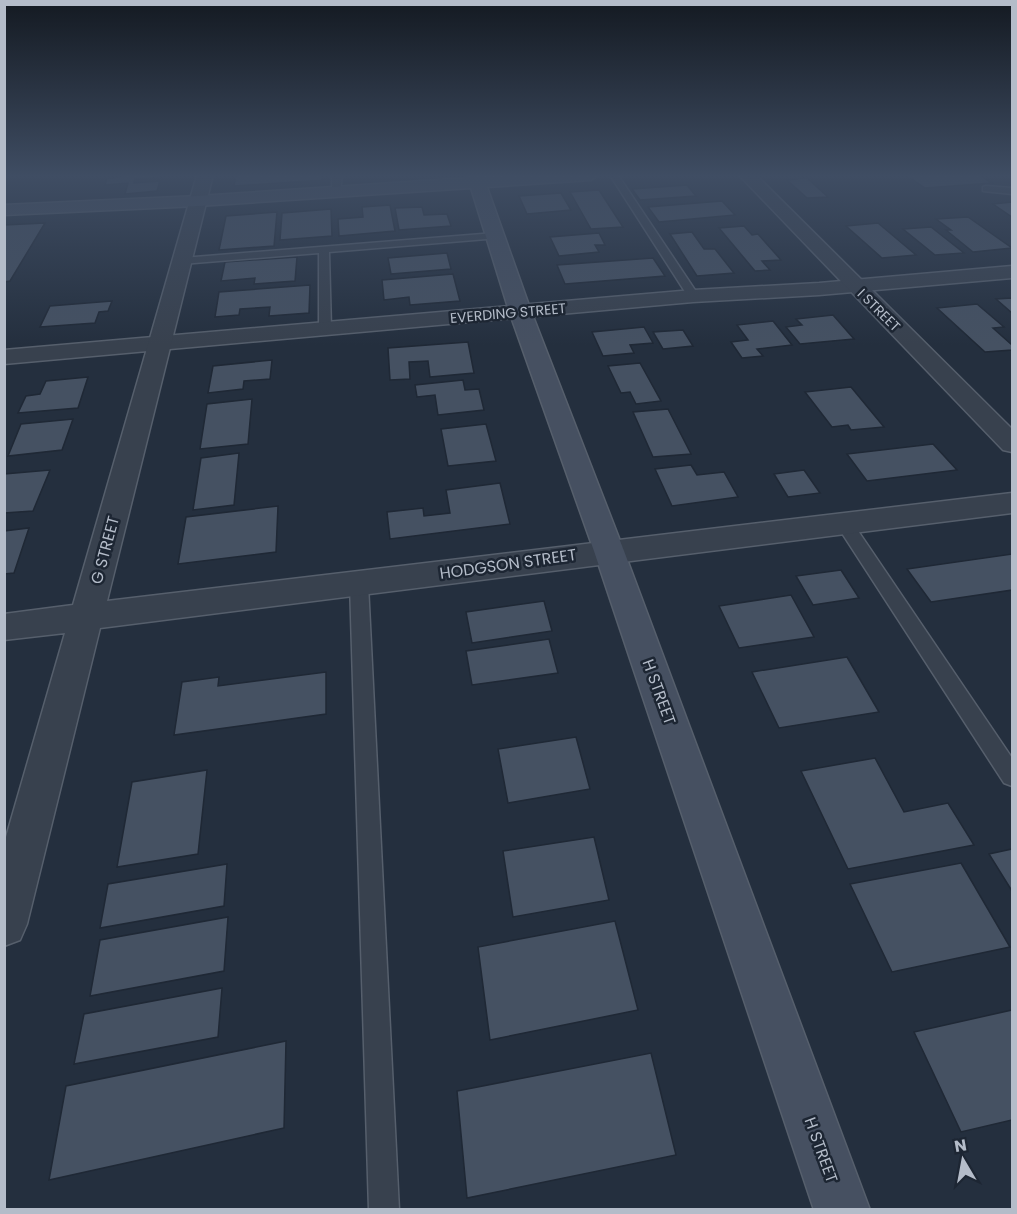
<svg xmlns="http://www.w3.org/2000/svg" width="1017" height="1214" font-family="Poppins,sans-serif">
  <rect width="100%" height="100%" fill="#242f3e"/>
  <g fill="#455162" stroke="#1f2835" stroke-width="1.5">
    <polygon points="122,175 164,175 163,177 135,179 134,183 160,181 157,191 125,194 128,183 105,185 107,178 121,177"/>
    <polygon points="236,175 322,175 322,180 234,186"/>
    <polygon points="906,175 979,175 992,183 925,188"/>
    <polygon points="807,178 828,197 807,198 787,180"/>
    <polygon points="687,185 696,196 640,200 632,189"/>
    <polygon points="599,190 623,227 591,229 570,192"/>
    <polygon points="561,193 571,210 527,214 519,196"/>
    <polygon points="722,201 735,215 659,222 648,207"/>
    <polygon points="1012,202 1012,217 993,204"/>
    <polygon points="390,205 395,231 339,236 338,219 363,217 362,207"/>
    <polygon points="422,207 424,215 447,214 451,226 399,230 395,208"/>
    <polygon points="331,209 332,236 280,240 282,213"/>
    <polygon points="277,212 274,246 219,250 226,216"/>
    <polygon points="968,217 1012,248 973,252 946,230 951,230 936,219"/>
    <polygon points="45,223 10,281 4,282 4,225"/>
    <polygon points="878,223 916,255 882,258 846,226"/>
    <polygon points="744,226 752,235 758,234 781,260 762,261 770,270 755,271 719,228"/>
    <polygon points="931,227 964,253 935,255 903,229"/>
    <polygon points="692,232 704,249 715,249 734,273 697,276 670,234"/>
    <polygon points="599,233 605,245 595,245 599,252 559,256 550,237"/>
    <polygon points="447,253 451,269 391,274 388,258"/>
    <polygon points="297,257 295,281 254,284 255,278 221,281 225,262"/>
    <polygon points="653,258 665,276 565,284 557,265"/>
    <polygon points="453,274 460,301 410,305 409,297 384,300 382,280"/>
    <polygon points="310,285 309,313 269,316 270,307 240,309 239,315 215,317 219,292"/>
    <polygon points="1012,298 1012,313 996,299"/>
    <polygon points="112,301 108,311 99,312 95,323 40,327 50,306"/>
    <polygon points="977,304 1004,327 993,328 1012,345 1012,350 985,352 937,308"/>
    <polygon points="833,315 854,339 800,344 786,327 802,325 796,319"/>
    <polygon points="773,321 792,345 757,349 763,356 742,358 731,342 748,340 737,325"/>
    <polygon points="644,327 653,343 630,345 634,353 603,356 592,332"/>
    <polygon points="683,330 693,346 663,349 653,332"/>
    <polygon points="468,342 474,373 430,377 428,361 409,362 410,379 390,380 388,348"/>
    <polygon points="272,360 270,379 244,381 243,389 208,393 213,366"/>
    <polygon points="640,363 661,401 636,404 630,392 621,393 608,366"/>
    <polygon points="88,377 78,408 18,413 26,396 40,394 46,381"/>
    <polygon points="463,380 465,390 479,389 484,410 438,415 435,395 417,397 415,385"/>
    <polygon points="851,387 884,427 851,430 848,425 832,427 805,392"/>
    <polygon points="252,399 248,444 200,449 207,404"/>
    <polygon points="668,409 691,454 653,457 633,412"/>
    <polygon points="73,419 62,450 8,456 21,424"/>
    <polygon points="486,424 496,461 448,466 441,429"/>
    <polygon points="933,444 957,470 867,481 847,454"/>
    <polygon points="239,453 234,505 193,510 201,458"/>
    <polygon points="691,465 697,475 724,472 738,497 672,506 655,469"/>
    <polygon points="50,470 33,511 4,513 4,474"/>
    <polygon points="804,470 820,493 788,497 774,474"/>
    <polygon points="500,483 510,524 390,539 387,512 423,508 424,516 450,513 446,490"/>
    <polygon points="278,506 276,552 178,564 186,517"/>
    <polygon points="29,528 14,573 4,574 4,531"/>
    <polygon points="1012,554 1012,590 931,602 907,569"/>
    <polygon points="841,570 859,598 813,605 796,576"/>
    <polygon points="791,595 814,637 739,648 719,606"/>
    <polygon points="544,601 552,631 472,643 466,612"/>
    <polygon points="549,639 558,673 472,685 466,651"/>
    <polygon points="847,657 879,712 779,728 752,672"/>
    <polygon points="326,672 326,714 174,735 182,682 219,677 218,686"/>
    <polygon points="576,737 590,789 508,803 498,749"/>
    <polygon points="875,758 904,812 948,803 974,845 848,869 801,771"/>
    <polygon points="207,770 198,854 117,867 132,782"/>
    <polygon points="594,837 609,900 513,917 503,851"/>
    <polygon points="1012,849 1012,891 989,854"/>
    <polygon points="961,863 1010,947 892,972 850,884"/>
    <polygon points="227,864 224,906 100,928 108,884"/>
    <polygon points="228,917 224,971 90,996 100,940"/>
    <polygon points="615,921 638,1010 490,1040 478,947"/>
    <polygon points="222,988 218,1037 74,1064 84,1014"/>
    <polygon points="1012,1010 1012,1120 961,1132 914,1032"/>
    <polygon points="286,1041 284,1128 49,1180 66,1086"/>
    <polygon points="651,1053 676,1155 467,1198 457,1091"/>
  </g>
  <g fill="none" stroke-linecap="round" stroke-linejoin="round">
    <defs>
      <g id="service">
        <polygon points="332,175 342,175 340,193 332,191"/>
        <polygon points="610,175 618,175 699,296 697,298 689,298"/>
        <polygon points="986,186 1012,188 1012,194 983,191 983,187"/>
        <polygon points="495,233 499,234 499,238 329,252 331,328 325,332 319,328 319,253 182,264 177,261 182,258"/>
        <polygon points="844,517 850,519 1012,758 1012,786 1004,783 838,527 836,523 838,519"/>
        <polygon points="359,577 365,579 368,584 399,1210 369,1210 350,584 353,579"/>
      </g>
      <polygon id="minor" points="1012,266 1012,278 819,295 693,302 4,364 4,350 693,290 819,283"/>
      <g id="tertiary">
        <polygon points="197,175 213,175 107,601 1012,493 1012,513 100,628 27,924 20,940 4,946 4,844 65,633 4,640 4,614 73,605"/>
        <polygon points="739,175 756,175 1012,429 1012,452 1003,450"/>
      </g>
      <polygon id="secondary" points="467,175 483,175 484,177 599,175 591,180 487,187 531,311 624,551 870,1210 814,1210 594,551 509,311 471,188 198,206 4,215 4,205 198,196 468,178"/>
    </defs>
    <use href="#service" stroke="#565f6c" stroke-width="3"/>
    <use href="#minor" stroke="#565f6c" stroke-width="3"/>
    <use href="#tertiary" stroke="#565f6c" stroke-width="3"/>
    <use href="#secondary" stroke="#565f6c" stroke-width="3"/>
    <use href="#service" fill="#38414e" fill-rule="evenodd"/>
    <use href="#minor" fill="#38414e" fill-rule="evenodd"/>
    <use href="#tertiary" fill="#38414e" fill-rule="evenodd"/>
    <use href="#secondary" fill="#465061" fill-rule="evenodd"/>
  </g>
  <linearGradient id="sky" x2="0" y2="1"><stop stop-color="#141a22"/><stop offset="0.51" stop-color="#3f4d63"/><stop offset="1" stop-color="#3f4d63" stop-opacity="0"/></linearGradient>
  <rect width="1017" height="345" fill="url(#sky)"/>
  <g text-anchor="middle" dominant-baseline="central" stroke-width="5" stroke-linejoin="round" paint-order="stroke">
    <g font-size="14" fill="#b4bcc9" stroke="#1d2633">
      <text transform="translate(879 310) rotate(45)">I STREET</text>
      <text transform="translate(508 313) rotate(-5)">EVERDING STREET</text>
    </g>
    <g font-size="16" fill="#b4bcc9" stroke="#1d2633">
      <text transform="translate(105 550) rotate(-75)">G STREET</text>
      <text transform="translate(508 564) rotate(-8)">HODGSON STREET</text>
      <text transform="translate(659 692) rotate(70)">H STREET</text>
      <text transform="translate(821 1150) rotate(70)">H STREET</text>
    </g>
  </g>
  <rect width="1017" height="1214" fill="none" stroke="#b4bcc9" stroke-width="12"/>
  <g transform="translate(963 1160) rotate(350)" stroke="#1d2633" stroke-width="4.5" paint-order="stroke">
  <path d="M0-4.5L10 22L0 15L-10 22Z" fill="#b4bcc9"/>
  <text y="-9" font-size="16" font-weight="bold" text-anchor="middle" fill="#b4bcc9">N</text>
  </g>
</svg>
